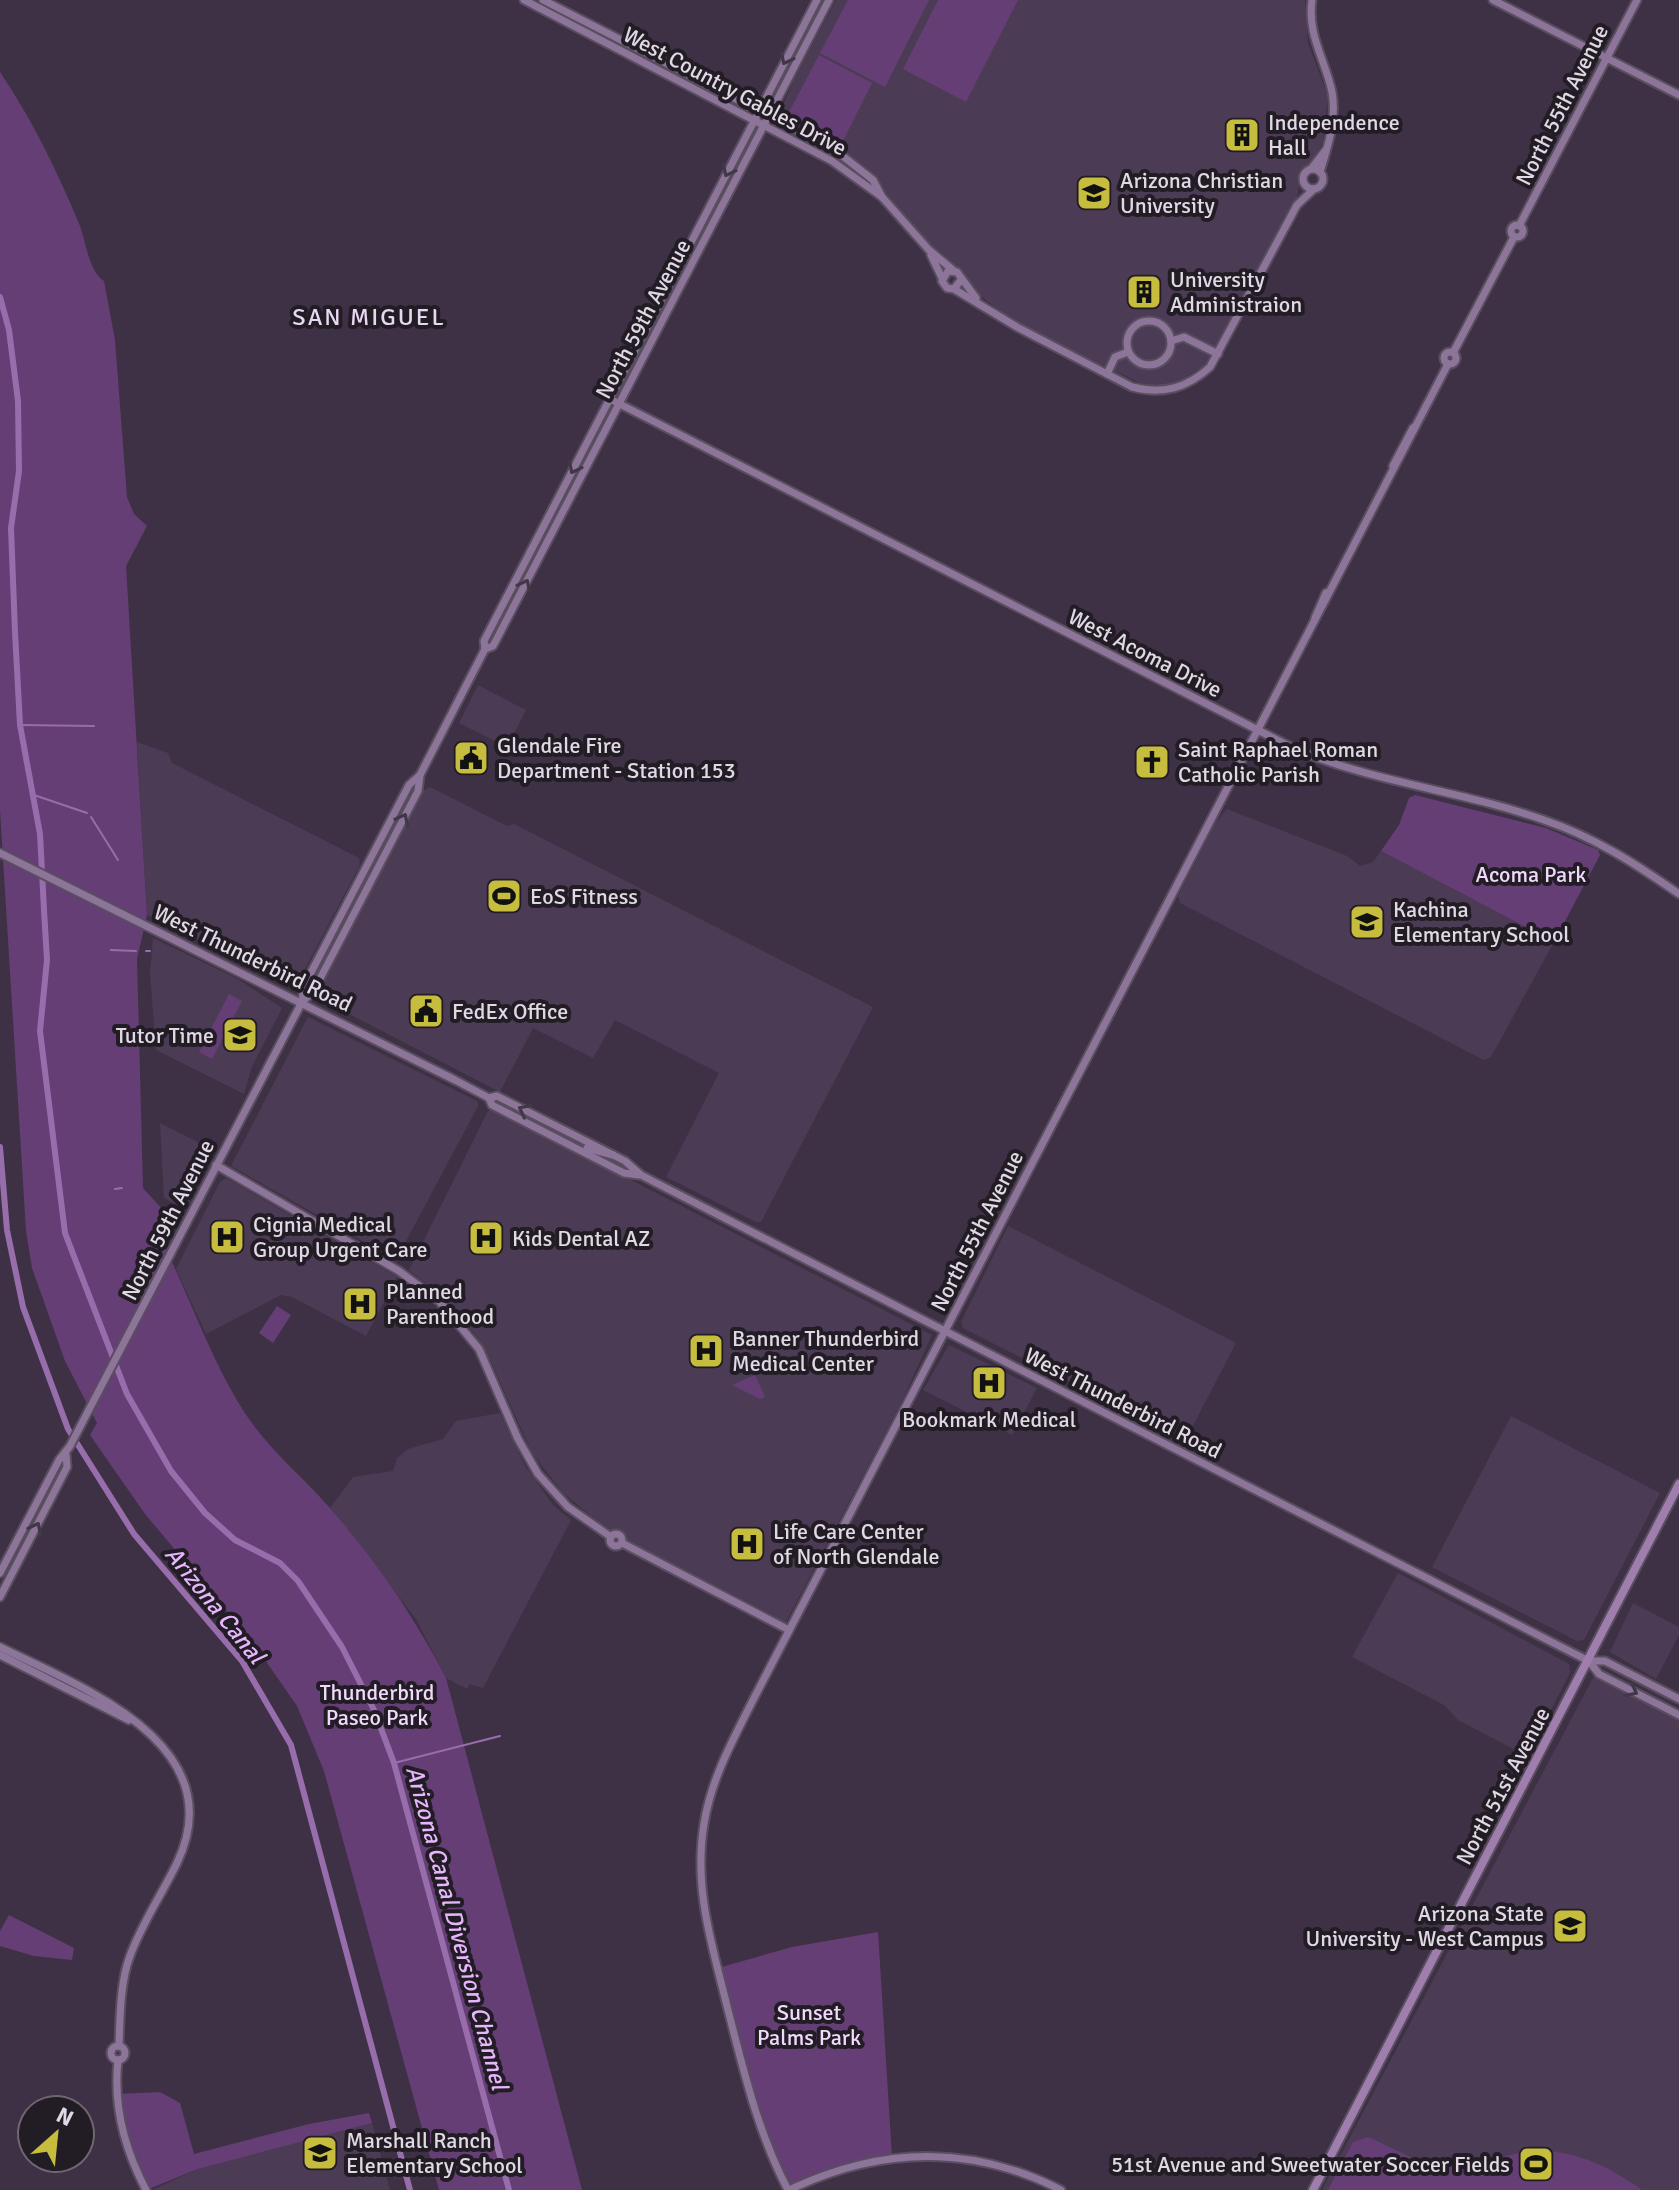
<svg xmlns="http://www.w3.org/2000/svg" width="1679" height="2190" font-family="Signika,sans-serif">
  <rect width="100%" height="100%" fill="#3f3145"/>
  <g fill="#4c3b54">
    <polygon points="836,0 1305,0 1308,43 1328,96 1323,141 1313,162 1302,171 1297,197 1205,365 1172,386 1144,385 1014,322 967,285 961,271 935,252 870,173 837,147 782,118 782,108 794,79"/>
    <polygon points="478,685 526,710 507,747 459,723"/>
    <polygon points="137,742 168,753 172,763 359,858 360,865 298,982 232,956 147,915"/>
    <polygon points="430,787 507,826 514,824 873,1007 761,1222 756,1222 666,1177 719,1073 615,1020 593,1058 533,1028 500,1092 320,999 319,990 423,791"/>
    <polygon points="1227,809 1347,856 1360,866 1373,862 1381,851 1554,942 1491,1057 1484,1060 1180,903 1178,896 1216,822"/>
    <polygon points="153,938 236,978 282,1008 251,1069 244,1094 156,1050 150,973"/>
    <polygon points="308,1017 477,1101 478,1106 396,1260 231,1166"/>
    <polygon points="493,1109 932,1335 900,1405 786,1622 607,1529 563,1493 532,1453 493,1366 474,1333 438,1293 409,1270 488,1111"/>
    <polygon points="160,1123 215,1151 185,1209 164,1198"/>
    <polygon points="226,1178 397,1277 366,1336 292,1297 281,1295 206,1334 176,1269 220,1182"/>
    <polygon points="1008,1226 1236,1343 1185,1441 963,1328 961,1322"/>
    <polygon points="949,1345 1037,1388 1012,1435 923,1390"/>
    <polygon points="500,1413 524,1464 553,1505 571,1520 483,1688 470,1684 467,1689 446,1678 416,1619 330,1508 353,1477 393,1471 397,1458 408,1449 443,1439 456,1421"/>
    <polygon points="1511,1416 1660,1493 1584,1640 1577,1641 1432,1567"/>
    <polygon points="1398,1573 1569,1664 1570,1673 1527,1756 1458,1720 1444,1705 1352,1657"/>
    <polygon points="1633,1603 1679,1627 1679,1635 1656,1679 1610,1652"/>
    <polygon points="1594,1676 1679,1719 1679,2190 1322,2190"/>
    <polygon points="372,2123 390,2190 152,2190 198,2169"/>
  </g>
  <g fill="#653e75">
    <polygon points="848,0 929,0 885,87 820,53"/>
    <polygon points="938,0 1018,0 966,102 903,69"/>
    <polygon points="819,55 872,83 842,143 788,114"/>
    <path d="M0,72C33,121 57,171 80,226C86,242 89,272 104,281L115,340L127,497L134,514L147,526L126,566L147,915L137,959L143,1188L161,1208L178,1217L164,1245C192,1302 213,1366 249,1419C272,1452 303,1477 330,1508C376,1561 414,1616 446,1678L582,2190H439L324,1771L297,1706L252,1641L145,1514L90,1435L97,1423L65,1361L32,1268L26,1231L0,810Z"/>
    <polygon points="1415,795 1546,828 1598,850 1600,855 1554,942 1381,851 1399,825 1409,798"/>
    <polygon points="229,994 242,1001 212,1059 199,1052"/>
    <polygon points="277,1306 291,1315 273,1343 259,1333"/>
    <polygon points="755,1375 765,1397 760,1399 732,1385"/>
    <polygon points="9,1915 74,1948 72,1960 34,1956 0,1946 0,1931"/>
    <polygon points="878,1932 892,2157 789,2190 763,2134 718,1968 792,1947"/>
    <polygon points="160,2092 180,2103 194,2154 309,2124 369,2113 372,2123 198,2169 146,2190 134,2165 117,2094"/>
    <path d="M1368,2137C1395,2148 1418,2165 1449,2167C1471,2168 1493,2159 1515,2154C1561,2143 1606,2164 1642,2190H1328L1353,2142Z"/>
  </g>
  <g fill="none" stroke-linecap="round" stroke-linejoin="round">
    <g stroke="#986dac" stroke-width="2">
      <polyline points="20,725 94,726"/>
      <polyline points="31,794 87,813"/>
      <polyline points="91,817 118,860"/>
      <polyline points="111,950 136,951"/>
      <polyline points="146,951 150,951"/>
      <polyline points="115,1189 122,1188"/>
      <polyline points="394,1763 500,1736"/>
    </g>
    <g stroke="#986dac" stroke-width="6">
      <polyline points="0,297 9,330 18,401 19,471 11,528 15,632 20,725 40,834 44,910 47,960 40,1031 65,1233 127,1394 171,1471 205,1513 235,1540 280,1563 298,1581 342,1647 374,1710 394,1763 509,2190"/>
      <polyline points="0,1147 7,1230 23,1307 68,1429 134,1534 242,1661 291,1745 410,2190"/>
    </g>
    <defs>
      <g id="secondary">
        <polyline points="524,0 832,161 882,197 929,250 953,270"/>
        <polyline points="543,0 835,150 873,180 882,197"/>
        <path d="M1312,0C1307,35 1325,59 1332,92C1337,119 1328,146 1320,172"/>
        <polyline points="1493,0 1679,95"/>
        <polyline points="1312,168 1325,151"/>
        <circle cx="1313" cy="179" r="10"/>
        <circle cx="1517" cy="231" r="6"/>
        <polyline points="1519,226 1637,0"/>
        <polyline points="931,255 942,278"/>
        <polyline points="961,280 954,289 947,288 942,281 948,271 957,272 976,298"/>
        <path d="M954,289L1017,327L1132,387C1163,395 1187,388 1210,367L1297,205L1314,189"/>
        <circle cx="1149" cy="343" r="22"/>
        <polyline points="1171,341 1184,337 1218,354"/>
        <circle cx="1450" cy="358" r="6"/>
        <polyline points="1453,353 1514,237"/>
        <polyline points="1107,374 1115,357 1128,352"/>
        <path d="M610,399L1295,749C1376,783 1462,791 1544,820C1594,837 1636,864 1679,894"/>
        <polyline points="1393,466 1413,428"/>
        <polyline points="1315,618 1326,593"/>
        <polyline points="485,649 493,646 829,0"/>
        <polyline points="0,853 455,1080 489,1098 492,1105 624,1173 639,1175"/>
        <polyline points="302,1002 313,992 418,791 420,775 485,649 484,641 817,0"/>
        <polyline points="489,1098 497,1096 625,1161 641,1175 670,1190 1575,1654 1589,1661 1605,1661 1679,1699"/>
        <polyline points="587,1148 613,1155"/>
        <polyline points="216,1165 399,1271 439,1301 479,1349 518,1439 538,1474 568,1507 611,1537"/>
        <circle cx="616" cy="1540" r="6"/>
        <polyline points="622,1543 789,1630"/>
        <polyline points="0,1573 59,1460 70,1446 302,1002 304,986 409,785 420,775"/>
        <polyline points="0,1597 67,1467 66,1455"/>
        <path d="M0,1647C81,1687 234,1744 177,1863C162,1894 142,1923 130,1956C120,1982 120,2018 119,2046"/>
        <polyline points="0,1655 129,1720"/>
        <polyline points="1589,1661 1599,1674 1679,1715"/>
        <circle cx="118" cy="2053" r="7"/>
        <path d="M118,2060C113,2105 125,2150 146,2190"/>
        <path d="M788,2190C758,2133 744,2072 728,2010C713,1948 693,1889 704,1824C711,1779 733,1740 753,1700L1448,364"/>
        <path d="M789,2190C879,2147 971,2144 1061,2190"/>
      </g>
      <polyline id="primary" points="1313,2190 1679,1484"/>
    </defs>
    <use href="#secondary" stroke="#594e5f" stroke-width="11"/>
    <use href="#primary" stroke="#594e5f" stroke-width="12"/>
    <use href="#secondary" stroke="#8d7599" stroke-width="7"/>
    <use href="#primary" stroke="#9f7eae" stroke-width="8"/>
  </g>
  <defs><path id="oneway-chevron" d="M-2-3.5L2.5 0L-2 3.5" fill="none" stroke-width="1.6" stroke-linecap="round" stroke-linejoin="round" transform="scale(2)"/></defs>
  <g stroke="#423748">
    <use href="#oneway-chevron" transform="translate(786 59) rotate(117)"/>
    <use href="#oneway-chevron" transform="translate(728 171) rotate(117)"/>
    <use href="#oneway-chevron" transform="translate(574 468) rotate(117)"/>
    <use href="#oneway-chevron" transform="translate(525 585) rotate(-63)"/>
    <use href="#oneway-chevron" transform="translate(403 819) rotate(-62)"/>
    <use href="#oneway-chevron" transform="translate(524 1110) rotate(-153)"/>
    <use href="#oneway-chevron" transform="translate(36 1528) rotate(-63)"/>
    <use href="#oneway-chevron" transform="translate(1632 1691) rotate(27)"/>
  </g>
  <defs>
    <symbol id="building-square" viewBox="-11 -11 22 22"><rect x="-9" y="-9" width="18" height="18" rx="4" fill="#c6bc3d" stroke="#221c25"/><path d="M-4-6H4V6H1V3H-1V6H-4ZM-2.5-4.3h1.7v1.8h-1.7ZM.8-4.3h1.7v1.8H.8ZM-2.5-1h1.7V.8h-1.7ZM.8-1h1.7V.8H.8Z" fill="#111"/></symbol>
    <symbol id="university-square" viewBox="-11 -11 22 22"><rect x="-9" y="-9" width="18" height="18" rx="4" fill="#c6bc3d" stroke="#221c25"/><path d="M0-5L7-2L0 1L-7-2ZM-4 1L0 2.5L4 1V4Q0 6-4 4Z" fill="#111"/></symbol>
    <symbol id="civic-square" viewBox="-11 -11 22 22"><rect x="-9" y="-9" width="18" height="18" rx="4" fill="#c6bc3d" stroke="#221c25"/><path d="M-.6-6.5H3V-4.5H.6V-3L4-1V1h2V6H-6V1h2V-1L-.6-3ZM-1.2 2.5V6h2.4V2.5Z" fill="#111"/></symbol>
    <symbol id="church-square" viewBox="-11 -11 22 22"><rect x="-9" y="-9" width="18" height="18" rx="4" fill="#c6bc3d" stroke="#221c25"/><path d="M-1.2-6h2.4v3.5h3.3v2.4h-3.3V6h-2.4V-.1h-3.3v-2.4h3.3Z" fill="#111"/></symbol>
    <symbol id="stadium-square" viewBox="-11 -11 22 22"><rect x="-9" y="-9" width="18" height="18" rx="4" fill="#c6bc3d" stroke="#221c25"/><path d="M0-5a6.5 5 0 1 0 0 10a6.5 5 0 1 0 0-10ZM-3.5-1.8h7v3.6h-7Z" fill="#111"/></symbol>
    <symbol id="school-square" viewBox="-11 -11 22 22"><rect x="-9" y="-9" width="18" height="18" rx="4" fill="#c6bc3d" stroke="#221c25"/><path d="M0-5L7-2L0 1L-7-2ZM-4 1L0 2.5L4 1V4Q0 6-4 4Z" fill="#111"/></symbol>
    <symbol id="hospital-square" viewBox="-11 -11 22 22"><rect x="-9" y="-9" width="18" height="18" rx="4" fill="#c6bc3d" stroke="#221c25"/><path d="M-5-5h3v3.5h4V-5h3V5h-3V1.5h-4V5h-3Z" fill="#111"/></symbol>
  </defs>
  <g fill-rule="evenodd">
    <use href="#building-square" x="1222" y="115" width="40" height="40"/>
    <use href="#university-square" x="1074" y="173" width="40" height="40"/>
    <use href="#building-square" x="1124" y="272" width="40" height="40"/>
    <use href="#civic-square" x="451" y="738" width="40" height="40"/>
    <use href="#church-square" x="1132" y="742" width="40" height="40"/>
    <use href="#stadium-square" x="484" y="876" width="40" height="40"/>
    <use href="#school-square" x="1347" y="902" width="40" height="40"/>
    <use href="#civic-square" x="406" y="991" width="40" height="40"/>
    <use href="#school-square" x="220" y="1015" width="40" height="40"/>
    <use href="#hospital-square" x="207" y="1217" width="40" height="40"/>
    <use href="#hospital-square" x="466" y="1218" width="40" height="40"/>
    <use href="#hospital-square" x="340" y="1284" width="40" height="40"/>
    <use href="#hospital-square" x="686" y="1331" width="40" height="40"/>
    <use href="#hospital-square" x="969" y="1363" width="40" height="40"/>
    <use href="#hospital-square" x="727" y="1524" width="40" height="40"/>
    <use href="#university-square" x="1550" y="1906" width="40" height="40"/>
    <use href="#school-square" x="300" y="2133" width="40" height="40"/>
    <use href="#stadium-square" x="1516" y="2144" width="40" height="40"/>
  </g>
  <g text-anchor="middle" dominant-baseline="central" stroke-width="8" stroke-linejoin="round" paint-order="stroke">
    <g font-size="22" fill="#e0d8e4" stroke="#221c25">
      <text transform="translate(735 91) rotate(28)">West Country Gables Drive</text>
      <text transform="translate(1562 105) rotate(-63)">North 55th Avenue</text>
      <text transform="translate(643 319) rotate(-62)">North 59th Avenue</text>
      <text transform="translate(1145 653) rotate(27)">West Acoma Drive</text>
      <text transform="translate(253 958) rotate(26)">West Thunderbird Road</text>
      <text transform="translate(168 1220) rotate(-63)">North 59th Avenue</text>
      <text transform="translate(977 1231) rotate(-63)">North 55th Avenue</text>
      <text transform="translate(1123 1403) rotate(27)">West Thunderbird Road</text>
      <text transform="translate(1503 1786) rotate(-62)">North 51st Avenue</text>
    </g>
    <g font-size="22" fill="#e0d8e4" stroke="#221c25" text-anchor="start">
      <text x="1268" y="122">Independence<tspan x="1268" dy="25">Hall</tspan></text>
      <text x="1120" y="180">Arizona Christian<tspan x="1120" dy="25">University</tspan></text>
      <text x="1170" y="279">University<tspan x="1170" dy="25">Administraion</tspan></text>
      <text x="497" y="745">Glendale Fire<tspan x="497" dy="25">Department - Station 153</tspan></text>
      <text x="1178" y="749">Saint Raphael Roman<tspan x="1178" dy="25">Catholic Parish</tspan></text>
      <text x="530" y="896">EoS Fitness</text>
      <text x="1393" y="909">Kachina<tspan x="1393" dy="25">Elementary School</tspan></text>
      <text x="452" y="1011">FedEx Office</text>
      <text x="214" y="1035" text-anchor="end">Tutor Time</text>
      <text x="253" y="1224">Cignia Medical<tspan x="253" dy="25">Group Urgent Care</tspan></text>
      <text x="512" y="1238">Kids Dental AZ</text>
      <text x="386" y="1291">Planned<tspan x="386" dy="25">Parenthood</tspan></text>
      <text x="732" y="1338">Banner Thunderbird<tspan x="732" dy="25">Medical Center</tspan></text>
      <text x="989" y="1419" text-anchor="middle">Bookmark Medical</text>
      <text x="773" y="1531">Life Care Center<tspan x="773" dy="25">of North Glendale</tspan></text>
      <text x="1544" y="1913" text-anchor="end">Arizona State<tspan x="1544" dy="25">University - West Campus</tspan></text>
      <text x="346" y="2140">Marshall Ranch<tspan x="346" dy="25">Elementary School</tspan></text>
      <text x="1510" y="2164" text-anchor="end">51st Avenue and Sweetwater Soccer Fields</text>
    </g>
    <g font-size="22" fill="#f1d9fc" stroke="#221c25">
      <text x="1531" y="874">Acoma Park</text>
      <text x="377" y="1692">Thunderbird<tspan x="377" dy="25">Paseo Park</tspan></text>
      <text x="809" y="2012">Sunset<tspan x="809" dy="25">Palms Park</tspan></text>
    </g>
    <g font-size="24" letter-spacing="2" fill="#e8d7f0" stroke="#221c25">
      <text x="369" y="317">SAN MIGUEL</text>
    </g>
    <g font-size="24" font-style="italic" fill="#e6b6fc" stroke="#221c25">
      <text transform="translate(215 1605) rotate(51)">Arizona Canal</text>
      <text transform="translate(457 1928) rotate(75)">Arizona Canal Diversion Channel</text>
    </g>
  </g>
  <g transform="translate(56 2134) rotate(27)"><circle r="38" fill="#221c25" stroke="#6e6771" stroke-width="2"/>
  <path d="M0-6L14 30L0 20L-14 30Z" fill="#c6bc3d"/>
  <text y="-12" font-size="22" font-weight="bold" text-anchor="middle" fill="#e0d8e4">N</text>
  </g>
</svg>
